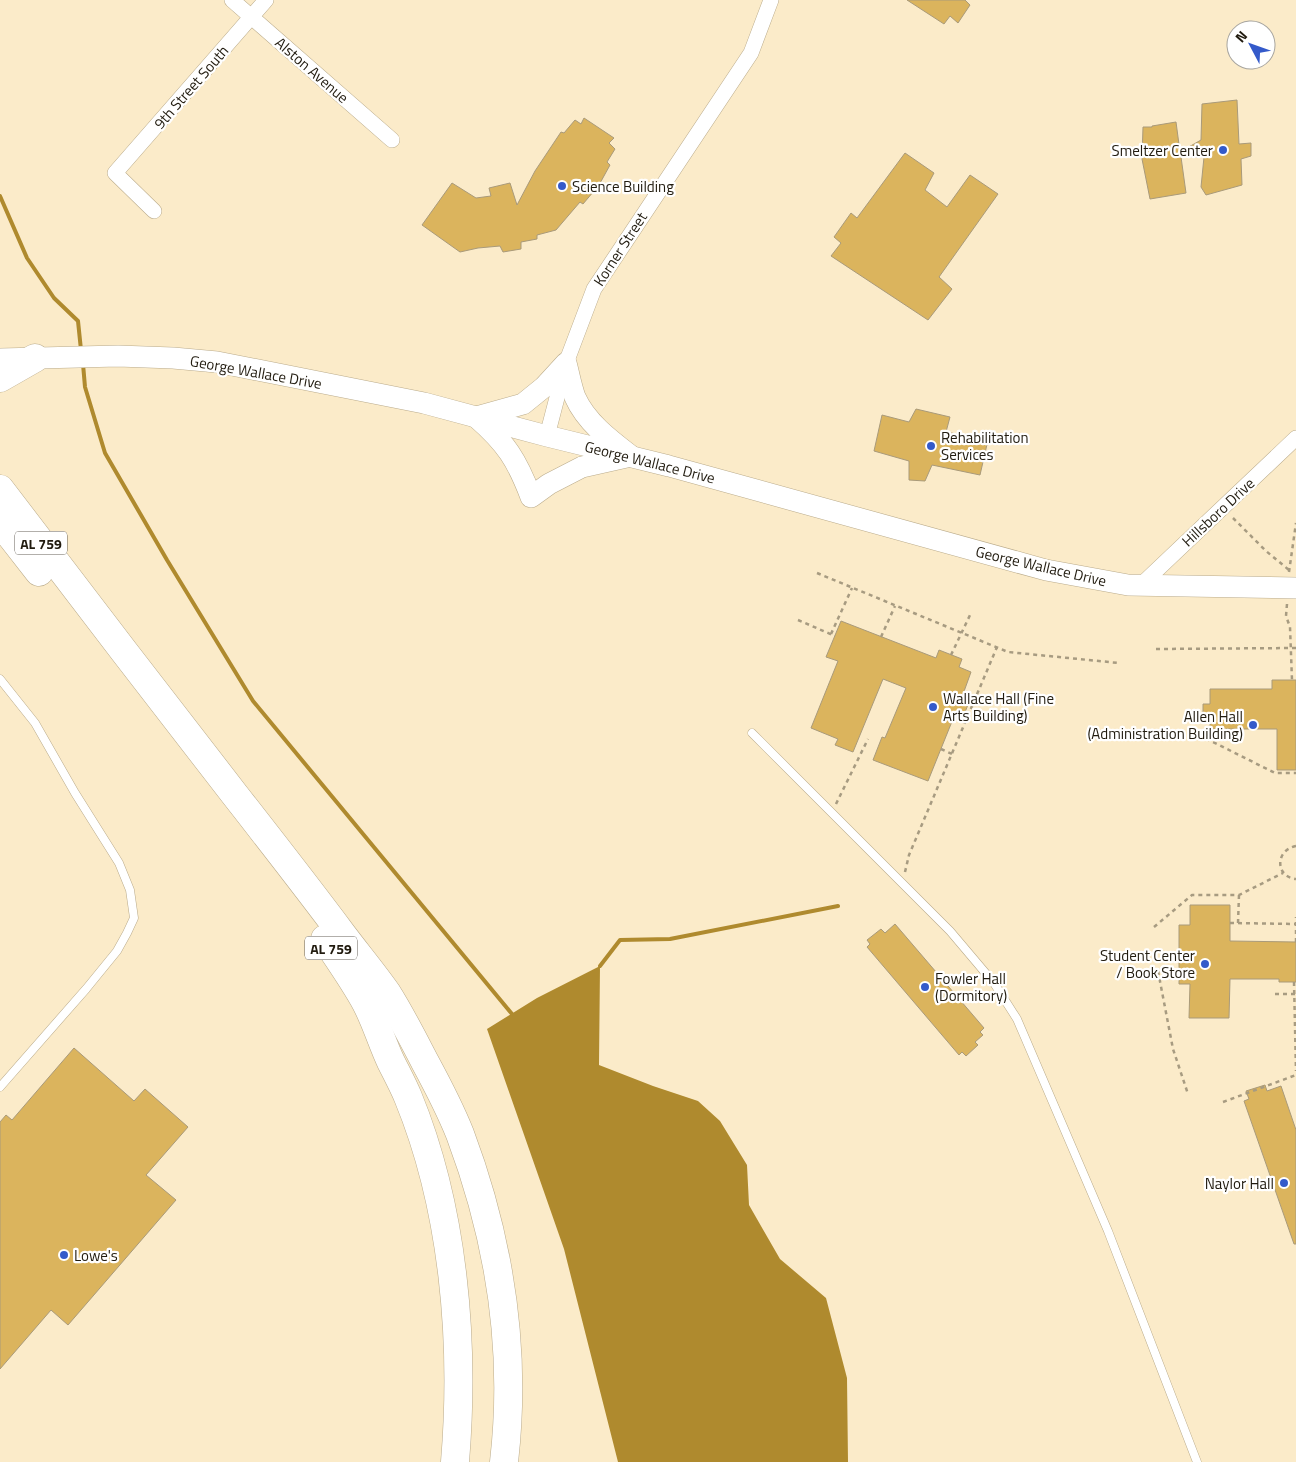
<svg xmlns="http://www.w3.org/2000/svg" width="1296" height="1462" font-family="'Titillium Web',sans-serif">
  <rect width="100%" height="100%" fill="#fbebc9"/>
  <polygon fill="#af8a2e" points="600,966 599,1065 653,1086 698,1101 720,1121 747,1165 749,1205 780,1259 826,1298 847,1378 848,1462 618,1462 564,1249 487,1029 537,998"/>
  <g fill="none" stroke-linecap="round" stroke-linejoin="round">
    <g stroke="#af8a2e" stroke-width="4">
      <polyline points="0,196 27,258 54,298 78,321 81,350"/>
      <polyline points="83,364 85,387 105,453 167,560 253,701 512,1014"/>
      <polyline points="600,966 620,940 670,939 838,906"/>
    </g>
  </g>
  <g fill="#dbb45d" stroke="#a99a7a">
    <polygon points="907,0 965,0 970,5 958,23 950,16 944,24"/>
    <polygon points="1237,100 1239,144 1251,143 1251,156 1241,159 1242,185 1206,195 1201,187 1204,157 1181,157 1186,193 1150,199 1142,159 1143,127 1152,127 1152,126 1176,122 1180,152 1201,140 1202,104"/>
    <polygon points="584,118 614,138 609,143 615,149 607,162 610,165 599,185 583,204 580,202 556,230 537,235 537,239 521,242 521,249 503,252 500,246 478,248 460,252 422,225 452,183 476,198 491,196 489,188 510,183 517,205 535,171 561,132 564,133 575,120 581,124"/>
    <polygon points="905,153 934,173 925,190 947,207 970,175 998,194 939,277 952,289 928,320 831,256 841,243 834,237 851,213 857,218"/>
    <polygon points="916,409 950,417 946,432 988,440 980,475 932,465 925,481 909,480 909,461 874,451 882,415 909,422"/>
    <polygon points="841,621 936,658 939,650 962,659 959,667 971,672 962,697 970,700 963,717 955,714 928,781 873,760 882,737 885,738 906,688 883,679 853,752 835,745 838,739 811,728 838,661 826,657"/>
    <polygon points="1272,680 1296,680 1296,770 1277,770 1277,729 1210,729 1210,722 1203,722 1203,704 1210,704 1210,689 1272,689"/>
    <polygon points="1190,905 1230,905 1230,941 1296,942 1296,982 1279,982 1279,979 1230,979 1229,1018 1189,1018 1190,984 1179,984 1179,925 1190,925"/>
    <polygon points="895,924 984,1028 980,1032 983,1035 975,1042 978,1045 966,1056 962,1052 959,1055 867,947 870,944 867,940 881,929 885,933"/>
    <polygon points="74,1048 134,1101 145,1089 188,1127 146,1175 176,1200 68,1325 51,1310 0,1369 0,1122 6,1115 12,1120"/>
    <polygon points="1265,1085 1267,1091 1281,1086 1296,1130 1296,1244 1294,1244 1244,1101 1249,1099 1246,1091"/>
  </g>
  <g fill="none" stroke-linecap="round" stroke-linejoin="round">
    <defs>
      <g id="lane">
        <polyline points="0,679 35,723 75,793 119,863 130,890 134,918 127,933 117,951 86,989 0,1087"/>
        <polyline points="752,733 950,931 994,983 1017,1019 1108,1231 1197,1462"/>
      </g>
      <g id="street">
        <polyline points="232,0 392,140"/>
        <polyline points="154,211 115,173 266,0"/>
        <polyline points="547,436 566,363 594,289 751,53 771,0"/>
        <polyline points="1141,585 1296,438"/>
      </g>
      <g id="secondary">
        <polyline points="0,359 118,356 173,358 217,362 424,403 547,436 669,466 1046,570 1128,585 1296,588"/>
        <path d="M566,363C569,374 571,386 575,397C586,422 610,440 631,456L582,467L549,484L531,497C517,460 506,443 476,417L523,404L544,387Z"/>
      </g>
      <g id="highway">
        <polyline points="0,378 35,358"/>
        <path d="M0,489C78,592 156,693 235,795C271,841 307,887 342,934C357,954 373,973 387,993C401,1015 413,1039 425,1062C438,1086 450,1109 460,1134C499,1238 517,1350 504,1462"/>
        <polyline points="0,522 39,572"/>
        <path d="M325,939C339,960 354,981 366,1003C376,1022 382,1043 391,1062C397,1074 403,1085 408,1097C454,1209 465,1342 455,1462"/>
      </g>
    </defs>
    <use href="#lane" stroke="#baab8b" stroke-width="9"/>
    <use href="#street" stroke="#baab8b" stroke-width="16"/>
    <use href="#secondary" stroke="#baab8b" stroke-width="22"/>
    <use href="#highway" stroke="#baab8b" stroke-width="29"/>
    <g stroke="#a79b81" stroke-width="2.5" stroke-dasharray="4 4" stroke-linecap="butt">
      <polyline points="1233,518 1266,551 1289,570"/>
      <polyline points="1289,572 1296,523"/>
      <polyline points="817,573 1008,652 1119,663"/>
      <polyline points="1287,604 1286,616 1290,627 1292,680"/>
      <polyline points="798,620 835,636"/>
      <polyline points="831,634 852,588"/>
      <polyline points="881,637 895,606"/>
      <polyline points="1156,649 1296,648"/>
      <polyline points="951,655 971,613"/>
      <polyline points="1202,731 1209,740 1275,773 1296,773"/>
      <polyline points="941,749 952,754"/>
      <polyline points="836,804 868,739"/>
      <path d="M1296,846C1275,850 1275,877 1296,879"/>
      <polyline points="905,872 909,855 997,647"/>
      <polyline points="1230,923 1296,924"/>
      <polyline points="1238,923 1239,895"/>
      <polyline points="1154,927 1192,895 1239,895 1283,873"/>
      <polyline points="1296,942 1296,917"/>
      <polyline points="1158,971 1173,1049 1188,1094"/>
      <polyline points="1294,982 1296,1071"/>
      <polyline points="1275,994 1295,994"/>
      <polyline points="1223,1102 1296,1075"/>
    </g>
    <use href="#lane" stroke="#fff" stroke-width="8"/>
    <use href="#street" stroke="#fff" stroke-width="15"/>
    <use href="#secondary" stroke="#fff" stroke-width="21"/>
    <use href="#highway" stroke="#fff" stroke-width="28"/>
  </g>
  <g fill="#345aca" stroke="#fff" stroke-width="2">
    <circle cx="1223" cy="150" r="5"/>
    <circle cx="562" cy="186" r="5"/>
    <circle cx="931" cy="446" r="5"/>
    <circle cx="933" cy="707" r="5"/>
    <circle cx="1253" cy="725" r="5"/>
    <circle cx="1205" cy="964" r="5"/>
    <circle cx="925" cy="987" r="5"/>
    <circle cx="1284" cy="1183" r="5"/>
    <circle cx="64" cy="1255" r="5"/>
  </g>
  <g text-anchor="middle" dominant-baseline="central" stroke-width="4.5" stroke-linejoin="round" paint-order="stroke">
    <g fill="#fff" stroke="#645f57" stroke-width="1">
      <rect x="15" y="531.5" width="52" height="23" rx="4"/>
      <rect x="305" y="936.5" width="52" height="23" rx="4"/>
    </g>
    <g font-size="14" font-weight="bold" fill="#211b0f">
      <text x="41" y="543">AL 759</text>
      <text x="331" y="948">AL 759</text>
    </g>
    <g font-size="15" fill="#211b0f" stroke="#fff">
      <text transform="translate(312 70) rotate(41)">Alston Avenue</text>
      <text transform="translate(191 87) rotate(-49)">9th Street South</text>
      <text transform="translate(620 249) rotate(-57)">Korner Street</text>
      <text transform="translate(256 372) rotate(10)">George Wallace Drive</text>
      <text transform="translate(650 462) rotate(14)">George Wallace Drive</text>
      <text transform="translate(1218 512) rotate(-43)">Hillsboro Drive</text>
      <text transform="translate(1041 566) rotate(13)">George Wallace Drive</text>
    </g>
    <g font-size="15" fill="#211b0f" stroke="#fff" text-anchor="start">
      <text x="1213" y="150" text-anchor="end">Smeltzer Center</text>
      <text x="572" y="186">Science Building</text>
      <text x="941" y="437">Rehabilitation<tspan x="941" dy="17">Services</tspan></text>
      <text x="943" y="698">Wallace Hall (Fine<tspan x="943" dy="17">Arts Building)</tspan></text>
      <text x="1243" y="716" text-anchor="end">Allen Hall<tspan x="1243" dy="17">(Administration Building)</tspan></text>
      <text x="1195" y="955" text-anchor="end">Student Center<tspan x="1195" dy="17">/ Book Store</tspan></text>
      <text x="935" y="978">Fowler Hall<tspan x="935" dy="17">(Dormitory)</tspan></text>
      <text x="1274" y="1183" text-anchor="end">Naylor Hall</text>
      <text x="74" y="1255">Lowe's</text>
    </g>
  </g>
  <g transform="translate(1251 45) rotate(311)"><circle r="24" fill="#ffffff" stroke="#a6a49f"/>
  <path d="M0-4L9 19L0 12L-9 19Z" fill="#345aca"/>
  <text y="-8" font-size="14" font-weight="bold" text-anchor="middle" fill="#211b0f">N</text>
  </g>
</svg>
